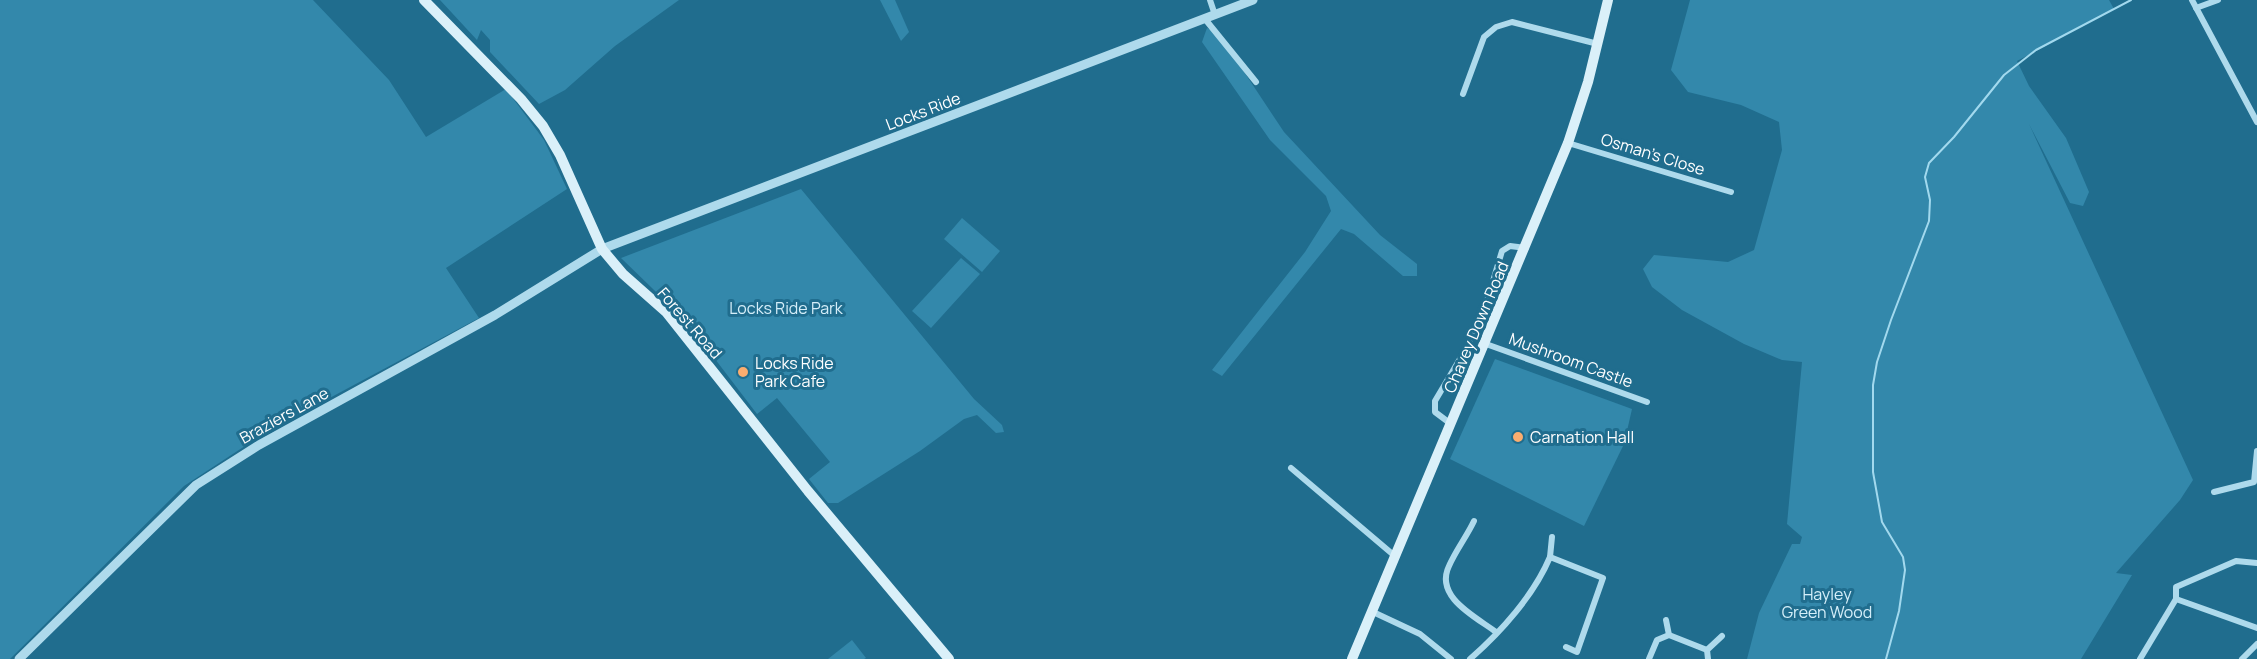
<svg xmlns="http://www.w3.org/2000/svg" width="2257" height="659" font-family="Manrope,sans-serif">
  <rect width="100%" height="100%" fill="#206d8e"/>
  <g fill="#3388ab">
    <polygon points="0,0 313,0 389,80 426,137 506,89 544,140 567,189 446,268 479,318 268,431 184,486 10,659 0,659"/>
    <polygon points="440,0 679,0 615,46 565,90 539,104 490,52 490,40 481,30 477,40"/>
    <polygon points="880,0 895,0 909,32 901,41"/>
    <polygon points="1690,0 2109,0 2114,9 2017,61 2029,86 2066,138 2089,192 2083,206 2070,203 2029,124 2193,480 2180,500 2116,573 2132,575 2081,659 1747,659 1759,613 1792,544 1800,544 1802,537 1787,524 1802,362 1782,360 1744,344 1682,310 1652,287 1643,269 1654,255 1728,262 1754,250 1782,150 1779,122 1741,105 1688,92 1671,70"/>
    <polygon points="1207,28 1219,34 1284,132 1380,235 1417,264 1417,276 1403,276 1354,234 1341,229 1222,376 1212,370 1305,252 1331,211 1326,196 1270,140 1202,42"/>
    <polygon points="801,189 974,399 1002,425 1004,432 996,433 977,415 964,419 920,451 838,503 828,503 809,479 830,462 777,398 757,414 686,321 621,258"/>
    <polygon points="962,218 1000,251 982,272 944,239"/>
    <polygon points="961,258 980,274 931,328 912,311"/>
    <polygon points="1495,359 1632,409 1624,444 1584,526 1450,459"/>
    <polygon points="852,640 866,658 864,659 828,659"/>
  </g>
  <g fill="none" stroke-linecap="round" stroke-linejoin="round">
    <polyline stroke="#a2d9ee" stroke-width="2" points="1886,659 1899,611 1905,570 1903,557 1882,522 1873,472 1873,385 1877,362 1891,320 1929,221 1930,200 1925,177 1929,163 1954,137 2004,75 2036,50 2131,0"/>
    <g stroke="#aedaec" stroke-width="6">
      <polyline points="1210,0 1215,15"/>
      <polyline points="2192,0 2257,122"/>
      <polyline points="2196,8 2218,0"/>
      <polyline points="1205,19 1256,82"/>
      <polyline points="1463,94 1484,37 1496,27 1512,22 1598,44"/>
      <polyline points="1568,143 1731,192"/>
      <polyline points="1486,344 1647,402"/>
      <polyline points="1451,424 1435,412 1435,401 1467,347 1488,298 1502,251 1510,246 1526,248"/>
      <polyline points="1291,468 1396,557"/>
      <polyline points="2214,492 2254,482 2257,451"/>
      <path d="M1474,521C1467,536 1456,550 1449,566C1434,597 1476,617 1496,632"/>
      <polyline points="1550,557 1552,537"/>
      <polyline points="2176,599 2257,628"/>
      <polyline points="1373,612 1420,634 1451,659"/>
      <polyline points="1669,635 1707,650"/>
      <path d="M1470,659C1501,632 1534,595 1550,557L1603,578L1577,652L1566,647"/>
      <polyline points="1649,659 1657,640 1669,635 1666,620"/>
      <polyline points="1708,659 1707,650 1722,636"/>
      <polyline points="2140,659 2176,599 2176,587 2236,561 2257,563"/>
      <polyline points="2242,659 2257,644"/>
    </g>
    <polyline stroke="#aedaec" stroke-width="9" points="19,659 196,485 259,445 495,315 602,249 1253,0"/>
    <g stroke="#daf0f9" stroke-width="10">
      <polyline points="424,0 521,99 543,126 560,155 602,249 623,274 666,312 808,491 949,659"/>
      <polyline points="1352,659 1568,143 1588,82 1608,0"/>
    </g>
  </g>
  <g fill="#faad6f" stroke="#206d8e" stroke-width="2">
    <circle cx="743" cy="372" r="6"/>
    <circle cx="1518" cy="437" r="6"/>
  </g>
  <g text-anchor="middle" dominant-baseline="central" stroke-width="6" stroke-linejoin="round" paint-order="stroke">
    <g font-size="16" fill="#fff" stroke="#206d8e">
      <text transform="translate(923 111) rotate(-21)">Locks Ride</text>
      <text transform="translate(1653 154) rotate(17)">Osman's Close</text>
      <text transform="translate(690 323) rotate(49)">Forest Road</text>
      <text transform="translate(1476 327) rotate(-67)">Chavey Down Road</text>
      <text transform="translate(1571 360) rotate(20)">Mushroom Castle</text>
      <text transform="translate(284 415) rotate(-29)">Braziers Lane</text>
    </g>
    <g font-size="16" fill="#d4eef9" stroke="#206d8e">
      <text x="786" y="308">Locks Ride Park</text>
      <text x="1827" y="594">Hayley<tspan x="1827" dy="18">Green Wood</tspan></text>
    </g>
    <g font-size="16" fill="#fff" stroke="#206d8e" text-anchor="start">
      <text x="755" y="363">Locks Ride<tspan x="755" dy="18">Park Cafe</tspan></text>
      <text x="1530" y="437">Carnation Hall</text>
    </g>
  </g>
</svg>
